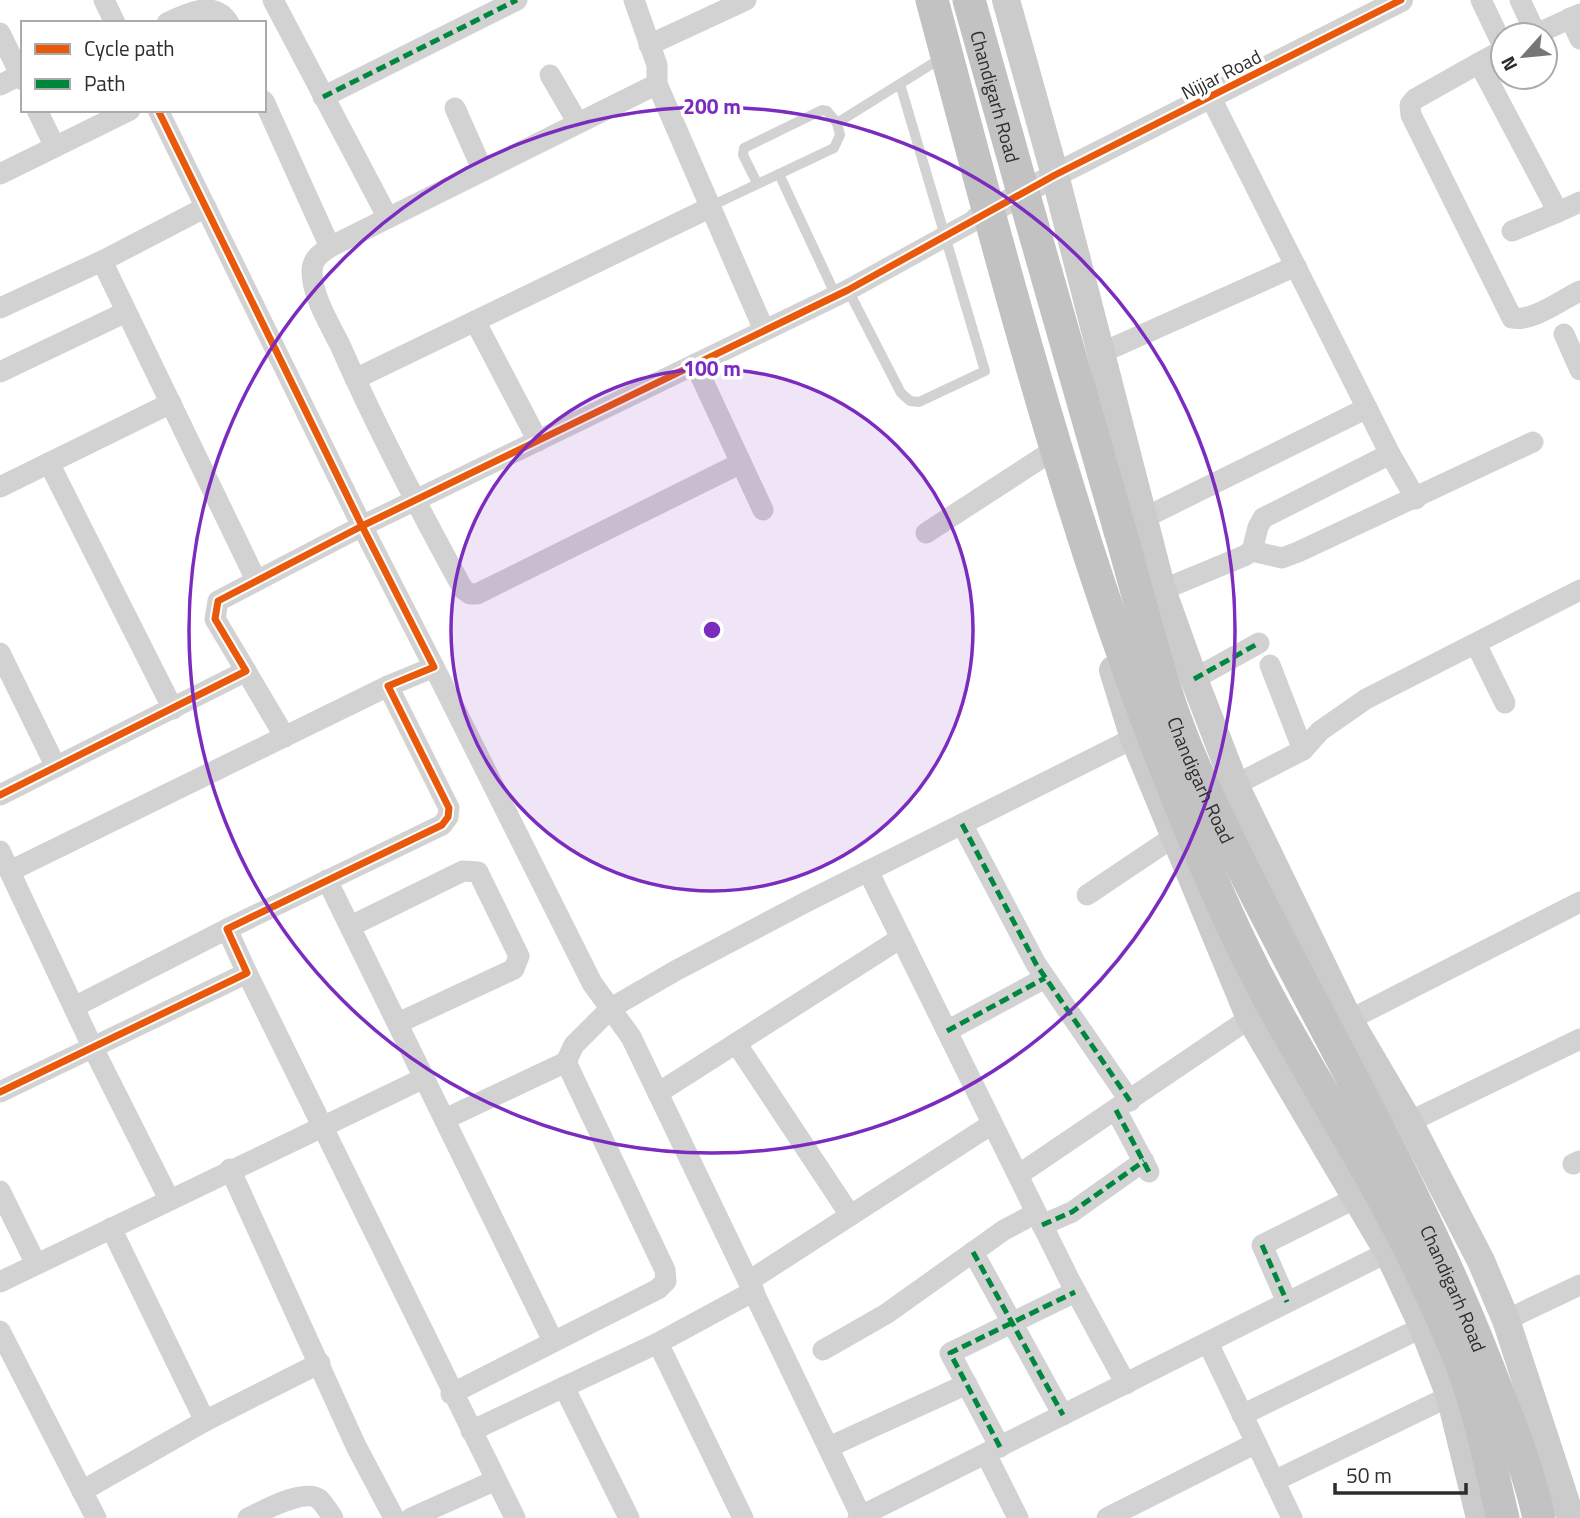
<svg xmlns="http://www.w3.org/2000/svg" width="1580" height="1518" font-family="'Titillium Web',sans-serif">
  <rect width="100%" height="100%" fill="#fff"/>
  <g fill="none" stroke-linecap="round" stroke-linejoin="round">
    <g stroke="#d2d2d2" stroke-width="10">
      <polyline points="779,174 836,296"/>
      <polyline points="757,183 743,155 744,148 822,110 827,111 837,123"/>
      <polyline points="709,207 834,148 840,135 837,123 935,62"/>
      <polyline points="848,290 901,393 910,401 919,402 985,371 900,84"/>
    </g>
    <g stroke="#d2d2d2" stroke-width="21">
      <polyline points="104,0 115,23"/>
      <polyline points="273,0 388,218"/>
      <polyline points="634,0 657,65 657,84"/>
      <polyline points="1481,0 1503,46"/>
      <polyline points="1520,0 1536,34"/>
      <polyline points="1570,18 1580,39"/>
      <path d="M167,23C189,12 215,0 229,23"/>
      <polyline points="0,33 23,80"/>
      <polyline points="1534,35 1580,14"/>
      <polyline points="649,45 746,0"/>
      <polyline points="1503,50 1479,63 1558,212 1580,202"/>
      <path d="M1479,63L1415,99L1410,105L1411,115L1512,318C1533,322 1561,300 1580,291"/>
      <polyline points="550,75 578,123"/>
      <polyline points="0,85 20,75"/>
      <polyline points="1210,96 1390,454 1416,499"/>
      <polyline points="323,97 517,0"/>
      <polyline points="264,101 330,247"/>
      <polyline points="455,108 483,171"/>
      <polyline points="37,110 55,147"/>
      <polyline points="0,174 130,110"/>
      <polyline points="1512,231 1558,212"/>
      <polyline points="102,261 256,580"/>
      <polyline points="0,308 102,261 206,207"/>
      <polyline points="475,321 538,441"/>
      <polyline points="1564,334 1580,370"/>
      <polyline points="1101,353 1296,266"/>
      <polyline points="695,364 763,510"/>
      <polyline points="0,372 126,312"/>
      <polyline points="355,379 709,208"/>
      <polyline points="49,463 173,709"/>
      <path d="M741,463L477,594H470L463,589C419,509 377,429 340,345C329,323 312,296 312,271C312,259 321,253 330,247L657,84L764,330"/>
      <polyline points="0,487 171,403"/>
      <polyline points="1142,519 1367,408"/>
      <polyline points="926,533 1046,455"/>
      <polyline points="1252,551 1282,558 1298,552 1533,442"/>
      <polyline points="1162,590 1244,556 1252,551 1258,527 1263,518 1390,454"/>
      <polyline points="1476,644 1505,703"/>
      <polyline points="0,653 56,767"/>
      <polyline points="1270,665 1303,750"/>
      <polyline points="434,667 592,983 631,1037 861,1516 858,1518"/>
      <polyline points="246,671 285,737"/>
      <polyline points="1194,679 1259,643"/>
      <polyline points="1235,785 1303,750 1320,731 1366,699 1580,590"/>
      <polyline points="0,795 246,671 215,619 218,601 362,526 158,110"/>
      <polyline points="962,824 1036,964 1130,1101"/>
      <polyline points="0,851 92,1046 169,1199"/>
      <polyline points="10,871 388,686"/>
      <polyline points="868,871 1069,1279 1126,1384"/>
      <polyline points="327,880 553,1341"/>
      <polyline points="1087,895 1175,836"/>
      <polyline points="351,926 463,871 478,872 519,956 514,969 398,1023"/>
      <polyline points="247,973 515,1518"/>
      <polyline points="74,1007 227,929"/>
      <polyline points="1349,1020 1580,902"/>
      <polyline points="947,1031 1045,978"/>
      <polyline points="736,1043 850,1215"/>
      <polyline points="566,1062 574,1045 611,1008 675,971 808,901 1134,738"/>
      <polyline points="0,1092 247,973 227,929 442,825 448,817 449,808 388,686 434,667 362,526 848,290 977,219"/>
      <polyline points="658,1093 901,938"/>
      <polyline points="1116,1110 1149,1172"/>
      <polyline points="445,1119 566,1062 665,1270 666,1281 658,1289 451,1394"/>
      <polyline points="1409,1122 1580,1039"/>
      <polyline points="1573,1164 1580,1161"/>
      <polyline points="230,1169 356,1446 394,1518"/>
      <polyline points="1018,1175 1250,1018"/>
      <polyline points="0,1191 36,1264"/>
      <polyline points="1042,1225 1072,1212 1144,1161"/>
      <polyline points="111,1228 205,1421"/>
      <polyline points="973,1252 1063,1415"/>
      <polyline points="749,1281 992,1124"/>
      <polyline points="0,1282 424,1078"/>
      <polyline points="1287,1302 1262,1245 1356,1198"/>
      <polyline points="1506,1320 1580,1285"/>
      <polyline points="0,1331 96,1518"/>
      <polyline points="1208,1343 1292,1518"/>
      <polyline points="823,1350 886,1314 1004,1230 1036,1213"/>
      <polyline points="1242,1415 1423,1327"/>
      <polyline points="471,1431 564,1387"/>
      <polyline points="829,1447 967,1384"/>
      <polyline points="1000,1447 950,1353 1075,1292"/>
      <polyline points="986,1454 1018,1518"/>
      <polyline points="1274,1481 1450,1396"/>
      <polyline points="82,1491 205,1421 320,1363"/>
      <polyline points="861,1516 1388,1252"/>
      <path d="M248,1518C263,1511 304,1488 319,1499C324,1504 329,1512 333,1518"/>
      <polyline points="411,1518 496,1480"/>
      <polyline points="629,1518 564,1387 658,1343"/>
      <polyline points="743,1518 658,1343 754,1291"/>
      <polyline points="1107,1518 1256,1443"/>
    </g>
    <polyline stroke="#d2d2d2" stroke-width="24" points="977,219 1055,175 1401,0"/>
    <g stroke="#cbcbcb" stroke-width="28">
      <polyline points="1006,0 1055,175 1162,590 1194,679 1235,785 1349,1020 1409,1122 1481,1261 1506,1320 1571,1518"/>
      <polyline points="1113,670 1134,738 1250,1018 1388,1252 1423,1327 1450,1396 1480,1518"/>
    </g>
    <g stroke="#c2c2c2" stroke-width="33">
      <path id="s1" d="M969,0L1021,185"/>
      <path id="s2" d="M1120,531C1143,610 1161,693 1195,768C1285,968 1405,1155 1485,1360C1505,1411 1527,1464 1539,1518"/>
    </g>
    <g stroke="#c2c2c2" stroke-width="33">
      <path d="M932,0C1015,310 1095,626 1229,918C1284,1040 1363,1150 1420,1270C1435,1302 1451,1335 1463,1368C1481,1416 1491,1468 1503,1518"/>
      <polyline points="1021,185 1120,531"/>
    </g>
    <g stroke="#00873e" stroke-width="5" stroke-dasharray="10 5" stroke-linecap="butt">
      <polyline points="323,97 517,0"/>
      <polyline points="1194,679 1259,643"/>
      <polyline points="962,824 1036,964 1130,1101"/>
      <polyline points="947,1031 1045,978"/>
      <polyline points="1116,1110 1149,1172"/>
      <polyline points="1042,1225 1072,1212 1144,1161"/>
      <polyline points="1262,1245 1287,1302"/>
      <polyline points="973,1252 1063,1415"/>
      <polyline points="1000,1447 950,1353 1075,1292"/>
    </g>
    <defs>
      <g id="cycleway">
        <polyline points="0,795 246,671 215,619 218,601 362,526 158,110"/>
        <polyline points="0,1092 247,973 227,929 442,825 448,817 449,808 388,686 434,667 362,526 848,290 1055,175 1401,0"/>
      </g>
    </defs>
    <use href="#cycleway" stroke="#fff" stroke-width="11"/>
    <use href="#cycleway" stroke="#e8590c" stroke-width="7"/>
  </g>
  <circle cx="712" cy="630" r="261" fill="#7b2cbf" fill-opacity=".12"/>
  <g fill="none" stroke="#7b2cbf" stroke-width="3.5">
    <circle cx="712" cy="630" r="261"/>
    <circle cx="712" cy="630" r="523"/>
  </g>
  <g text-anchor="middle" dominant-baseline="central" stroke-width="7" stroke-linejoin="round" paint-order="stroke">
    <g font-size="19" fill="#2d2d2d" stroke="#fff">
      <text transform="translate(1221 74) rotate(-27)">Nijjar Road</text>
      <text stroke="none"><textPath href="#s1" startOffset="100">Chandigarh Road</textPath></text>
      <text stroke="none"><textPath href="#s2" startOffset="262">Chandigarh Road</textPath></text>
      <text stroke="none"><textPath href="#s2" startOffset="830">Chandigarh Road</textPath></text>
    </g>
  </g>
  <circle cx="712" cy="630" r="10" fill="#7b2cbf" stroke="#fff" stroke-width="3.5"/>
  <g font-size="21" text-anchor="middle" font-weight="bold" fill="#7b2cbf" stroke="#fff" stroke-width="7" stroke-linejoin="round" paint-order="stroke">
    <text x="712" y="114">200 m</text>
    <text x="712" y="376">100 m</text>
  </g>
  <rect x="21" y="21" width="245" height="91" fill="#ffffff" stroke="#ababab" stroke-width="2"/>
  <rect x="35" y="44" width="35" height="10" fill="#e8590c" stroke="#ababab" stroke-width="2"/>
  <text x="84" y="56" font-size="21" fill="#2d2d2d">Cycle path</text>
  <rect x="35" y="79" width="35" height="10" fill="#00873e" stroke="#ababab" stroke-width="2"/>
  <text x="84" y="91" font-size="21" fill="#2d2d2d">Path</text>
  <g transform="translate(1524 56) rotate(243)"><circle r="33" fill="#ffffff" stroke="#ababab" stroke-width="2"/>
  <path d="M0-5L12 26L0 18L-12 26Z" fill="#767676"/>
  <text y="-10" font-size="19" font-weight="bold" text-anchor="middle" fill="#2d2d2d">N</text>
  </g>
  <path d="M1335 1483v10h131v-10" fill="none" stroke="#2d2d2d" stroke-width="3.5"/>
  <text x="1346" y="1483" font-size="21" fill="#2d2d2d" stroke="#ffffff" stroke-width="5" paint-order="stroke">50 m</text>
</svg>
